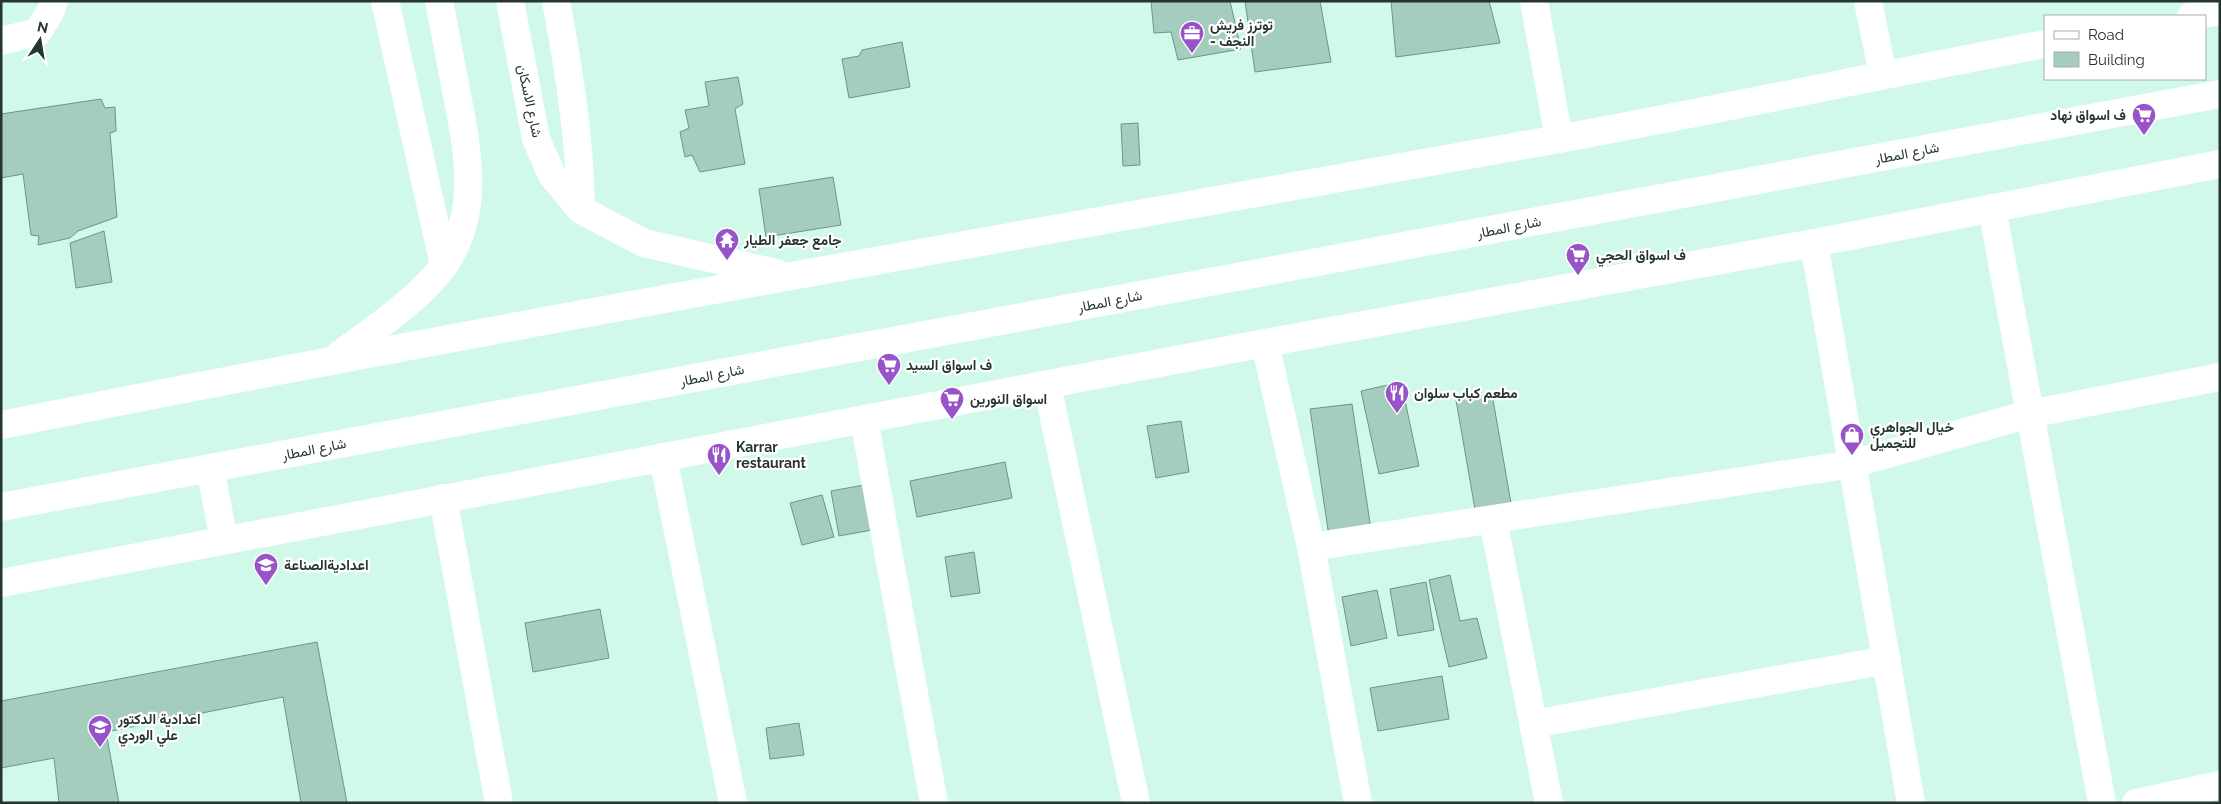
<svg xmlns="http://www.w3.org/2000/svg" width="2221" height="804" font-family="Raleway,Vazirmatn,sans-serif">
  <rect width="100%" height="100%" fill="#d0f9e9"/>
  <g fill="#a5cdbd" stroke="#6e9485">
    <polygon points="1151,1 1230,1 1241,49 1178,60 1171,32 1154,33"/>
    <polygon points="1245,1 1320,1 1331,62 1255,72"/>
    <polygon points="1391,1 1489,1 1500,43 1396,57"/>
    <polygon points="902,42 910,87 849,98 842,59 859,56 862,50"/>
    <polygon points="738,77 743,104 735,109 745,164 700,172 692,155 685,157 680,132 689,128 685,110 709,106 705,82"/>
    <polygon points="101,99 105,108 115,107 116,131 110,133 117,217 78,231 70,238 38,245 39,236 31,235 23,174 1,178 1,114"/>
    <polygon points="1138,123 1140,165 1123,166 1121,124"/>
    <polygon points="833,177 841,225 766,237 759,189"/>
    <polygon points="104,231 112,282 76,288 70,243"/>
    <polygon points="1401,382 1419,466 1379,474 1361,391"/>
    <polygon points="1492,394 1512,509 1476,515 1456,400"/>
    <polygon points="1352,404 1372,536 1330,543 1310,409"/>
    <polygon points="1181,421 1189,472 1156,478 1147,426"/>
    <polygon points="1005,462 1012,498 917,517 910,481"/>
    <polygon points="875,483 883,528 839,536 831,491"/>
    <polygon points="822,495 834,537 802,545 790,503"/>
    <polygon points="974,552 980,593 951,597 945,557"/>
    <polygon points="1450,575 1460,621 1477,618 1487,658 1449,667 1429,580"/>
    <polygon points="1426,582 1434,630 1398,636 1390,589"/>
    <polygon points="1377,590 1387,638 1351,646 1342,597"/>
    <polygon points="600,609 609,658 533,672 525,623"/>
    <polygon points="317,642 347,803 301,803 283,697 106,732 119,803 59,803 54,758 1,768 1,701"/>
    <polygon points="1442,676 1449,719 1378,731 1370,688"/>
    <polygon points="799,723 804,755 770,759 766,728"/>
  </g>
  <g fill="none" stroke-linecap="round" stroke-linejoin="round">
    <g stroke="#fff" stroke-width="28">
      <polyline points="385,1 444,265"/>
      <polyline points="1534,1 1559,139"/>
      <polyline points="1868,1 1883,75"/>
      <polyline points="1,41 38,32 50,12 54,1"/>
      <polyline points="1992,208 2102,803"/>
      <polyline points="1814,243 1911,803"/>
      <polyline points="1265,343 1311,547 1358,803"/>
      <polyline points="1047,385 1136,803"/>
      <polyline points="864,419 934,803"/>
      <polyline points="663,457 733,803"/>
      <polyline points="443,498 499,803"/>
      <polyline points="1493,520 1549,803"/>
      <polyline points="1311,547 1852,464 2029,414 2220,377"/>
      <polyline points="1533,724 1887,660"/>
      <polyline points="2136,803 2220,785"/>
    </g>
    <g stroke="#fff" stroke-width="28">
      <path d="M556,1C569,71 580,139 581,210"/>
      <polyline points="1,583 1265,343 1814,243 2220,164"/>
    </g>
    <g stroke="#fff" stroke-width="28">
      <polyline points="510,1 536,139 552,175 581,210 644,243 776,273"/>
      <polyline points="2191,16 2220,11"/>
      <path d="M339,355C374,329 419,300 445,264C480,212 468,152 457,95C451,64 445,32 439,1"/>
      <path d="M1,425C517,322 1035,233 1553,140C1717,110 1881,75 2045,44"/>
      <polyline points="210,468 224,540"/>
      <polyline points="1,507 2220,94"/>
    </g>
  </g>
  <defs>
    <symbol id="office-pin" viewBox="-11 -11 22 30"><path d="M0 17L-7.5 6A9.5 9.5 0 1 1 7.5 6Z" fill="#9753c7" stroke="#fff"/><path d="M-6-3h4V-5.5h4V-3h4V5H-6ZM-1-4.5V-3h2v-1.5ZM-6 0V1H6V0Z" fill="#fff"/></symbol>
    <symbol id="supermarket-pin" viewBox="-11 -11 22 30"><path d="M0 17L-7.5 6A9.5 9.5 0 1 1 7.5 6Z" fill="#9753c7" stroke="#fff"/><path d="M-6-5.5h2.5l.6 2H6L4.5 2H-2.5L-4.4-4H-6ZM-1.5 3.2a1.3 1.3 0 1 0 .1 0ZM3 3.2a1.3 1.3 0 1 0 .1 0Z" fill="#fff"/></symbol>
    <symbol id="temple-pin" viewBox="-11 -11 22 30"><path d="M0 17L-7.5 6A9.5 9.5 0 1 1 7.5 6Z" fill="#9753c7" stroke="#fff"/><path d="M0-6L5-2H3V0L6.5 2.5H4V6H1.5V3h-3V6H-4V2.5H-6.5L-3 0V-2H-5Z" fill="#fff"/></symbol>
    <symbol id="restaurant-pin" viewBox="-11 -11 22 30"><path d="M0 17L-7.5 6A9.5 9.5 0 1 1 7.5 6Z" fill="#9753c7" stroke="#fff"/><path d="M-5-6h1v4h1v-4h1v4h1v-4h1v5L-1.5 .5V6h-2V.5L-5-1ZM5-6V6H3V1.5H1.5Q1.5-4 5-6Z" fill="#fff"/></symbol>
    <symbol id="shop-pin" viewBox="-11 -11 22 30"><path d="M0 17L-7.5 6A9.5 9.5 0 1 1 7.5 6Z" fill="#9753c7" stroke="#fff"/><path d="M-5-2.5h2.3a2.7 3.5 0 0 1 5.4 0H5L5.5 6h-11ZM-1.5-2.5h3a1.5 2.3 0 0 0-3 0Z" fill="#fff"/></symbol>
    <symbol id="school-pin" viewBox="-11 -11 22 30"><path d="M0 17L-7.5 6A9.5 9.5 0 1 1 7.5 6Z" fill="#9753c7" stroke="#fff"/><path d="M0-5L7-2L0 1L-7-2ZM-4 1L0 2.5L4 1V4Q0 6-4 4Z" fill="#fff"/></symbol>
  </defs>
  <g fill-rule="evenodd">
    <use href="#office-pin" x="1178" y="19" width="28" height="38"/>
    <use href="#supermarket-pin" x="2130" y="101" width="28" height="38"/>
    <use href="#temple-pin" x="713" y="226" width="28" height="38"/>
    <use href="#supermarket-pin" x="1564" y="241" width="28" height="38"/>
    <use href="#supermarket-pin" x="875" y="351" width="28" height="38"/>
    <use href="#restaurant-pin" x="1383" y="379" width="28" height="38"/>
    <use href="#supermarket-pin" x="938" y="385" width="28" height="38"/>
    <use href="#shop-pin" x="1838" y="421" width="28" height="38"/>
    <use href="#restaurant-pin" x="705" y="441" width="28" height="38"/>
    <use href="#school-pin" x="252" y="551" width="28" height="38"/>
    <use href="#school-pin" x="86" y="713" width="28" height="38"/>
  </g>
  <g text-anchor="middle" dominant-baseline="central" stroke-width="4.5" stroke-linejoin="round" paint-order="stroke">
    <g font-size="14" font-weight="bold" fill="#25352f" stroke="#fff" text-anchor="start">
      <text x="1210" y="25">توترز فريش<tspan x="1210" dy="16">- النجف</tspan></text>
      <text x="2126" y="115" text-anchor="end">ف اسواق نهاد</text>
      <text x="744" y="240">جامع جعفر الطيار</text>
      <text x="1596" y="255">ف اسواق الحجي</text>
      <text x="906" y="365">ف اسواق السيد</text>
      <text x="1414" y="393">مطعم كباب سلوان</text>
      <text x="970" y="399">اسواق النورين</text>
      <text x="1870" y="427">خيال الجواهري<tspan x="1870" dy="16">للتجميل</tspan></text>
      <text x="736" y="447">Karrar<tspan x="736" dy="16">restaurant</tspan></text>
      <text x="284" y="565">اعداديةالصناعة</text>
      <text x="118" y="719">اعدادية الدكتور<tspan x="118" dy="16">علي الوردي</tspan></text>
    </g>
    <g font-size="14" fill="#25352f" stroke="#fff">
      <text transform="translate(530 101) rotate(78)">شارع الاسكان</text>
      <text transform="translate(1907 153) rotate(-11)">شارع المطار</text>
      <text transform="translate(1509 227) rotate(-11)">شارع المطار</text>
      <text transform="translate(1110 301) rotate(-11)">شارع المطار</text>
      <text transform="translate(712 375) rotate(-11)">شارع المطار</text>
      <text transform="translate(314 449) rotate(-11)">شارع المطار</text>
    </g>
  </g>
  <rect width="2221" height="804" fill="none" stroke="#25352f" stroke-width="5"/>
  <rect x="2044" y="15" width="162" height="65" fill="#ffffff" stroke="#a8aeac"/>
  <rect x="2054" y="31" width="25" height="8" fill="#ffffff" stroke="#a8aeac"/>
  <text x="2088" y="40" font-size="15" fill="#25352f">Road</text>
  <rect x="2054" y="52" width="25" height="15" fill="#a5cdbd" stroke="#a8aeac"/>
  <text x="2088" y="65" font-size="15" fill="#25352f">Building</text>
  <g transform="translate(40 40) rotate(12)" stroke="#ffffff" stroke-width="4" paint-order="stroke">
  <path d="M0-4L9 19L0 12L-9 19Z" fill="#25352f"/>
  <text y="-8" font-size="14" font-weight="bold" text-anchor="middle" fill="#25352f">N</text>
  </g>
</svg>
